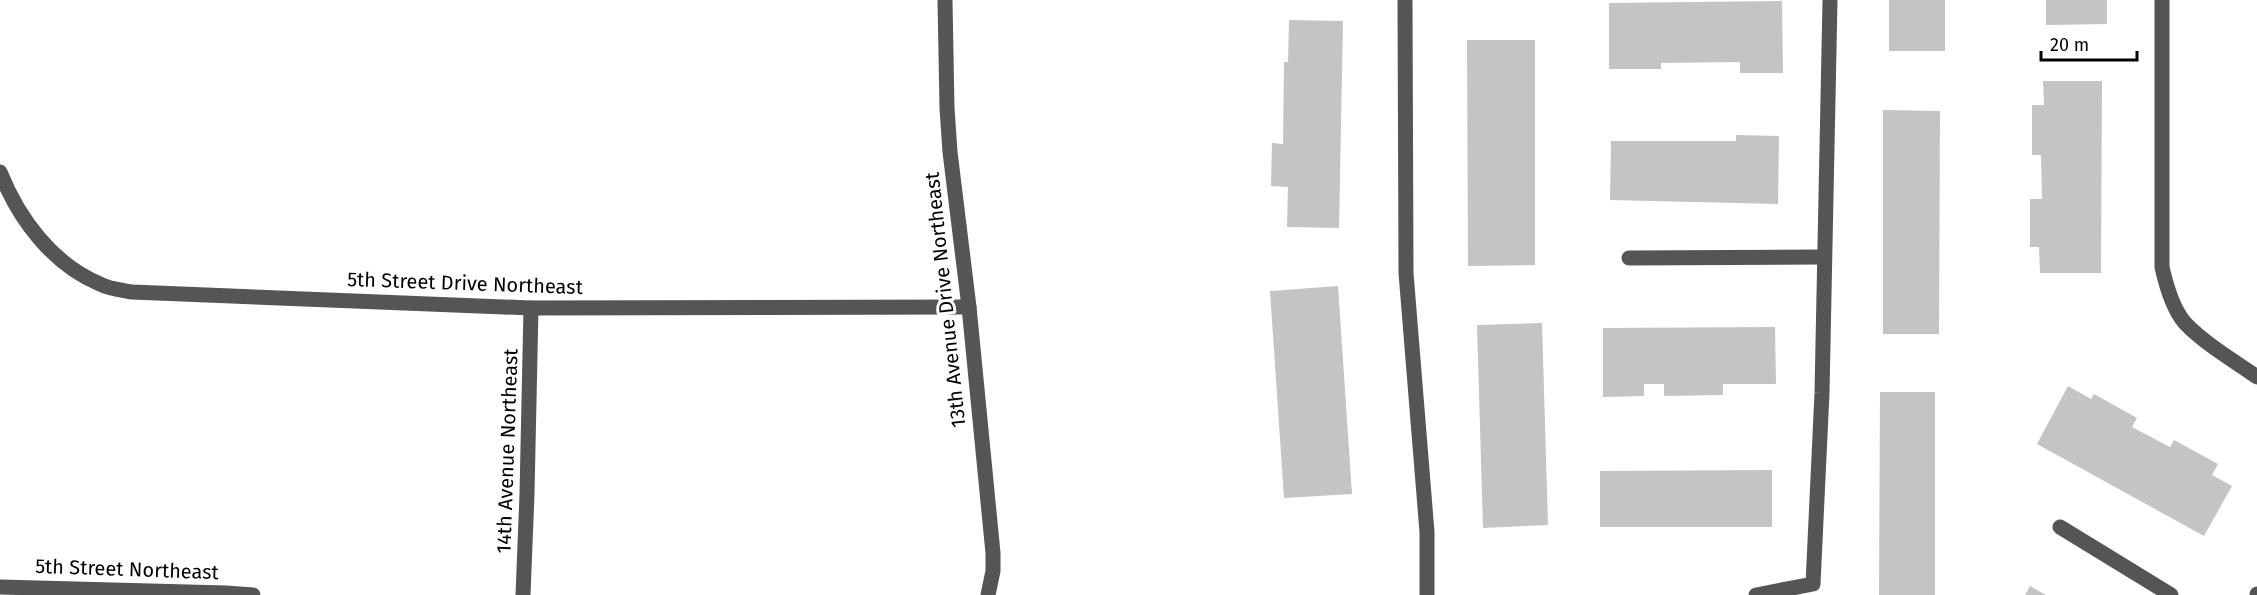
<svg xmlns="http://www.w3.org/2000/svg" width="2257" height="595" font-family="'Fira Sans',sans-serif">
  <rect width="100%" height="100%" fill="#fff"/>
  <g fill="#c4c4c4">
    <rect x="1889" y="0" width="56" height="51"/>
    <polygon points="2046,0 2107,0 2107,24 2046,25"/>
    <polygon points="1782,1 1783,73 1740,73 1740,62 1661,63 1661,69 1609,69 1609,3"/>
    <polygon points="1289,20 1343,21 1339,228 1287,227 1288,187 1271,186 1272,143 1283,144 1284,62 1288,62"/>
    <polygon points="1467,40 1535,40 1535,265 1468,266"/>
    <polygon points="2043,81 2102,81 2101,273 2040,273 2039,247 2030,247 2030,199 2042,199 2041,155 2032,155 2032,105 2044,105"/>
    <polygon points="1883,110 1940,111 1939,334 1883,334"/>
    <polygon points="1736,135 1779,136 1778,204 1610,200 1611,141 1736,141"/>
    <polygon points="1338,286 1352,494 1284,498 1270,291"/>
    <polygon points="1542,323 1548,525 1483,528 1477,325"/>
    <polygon points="1775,327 1776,384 1723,384 1723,395 1664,396 1664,384 1644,384 1644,396 1603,397 1603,328"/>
    <polygon points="2068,386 2091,399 2094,394 2137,418 2132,427 2170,447 2174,440 2218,464 2212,475 2232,486 2204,536 2037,444"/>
    <polygon points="1880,392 1935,392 1935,595 1879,595"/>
    <polygon points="1772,470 1772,527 1600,527 1600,471"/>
    <polygon points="2030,586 2046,595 2025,595"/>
  </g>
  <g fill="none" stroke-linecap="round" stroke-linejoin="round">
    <g stroke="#555" stroke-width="15">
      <polyline points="945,0 947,108 950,152 969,307 993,553 993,571 988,595"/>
      <polyline points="1405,0 1406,273 1427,532 1427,595"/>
      <path d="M2162,0V267C2166,285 2172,308 2185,323C2205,344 2233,360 2257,377"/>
      <path d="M0,172C19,219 52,264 100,284C109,289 121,290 132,292L531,308L969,307"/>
      <polyline points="1629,258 1824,257"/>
      <polyline points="2060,527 2171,595"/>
      <polyline points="0,587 226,593 253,595"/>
      <polyline points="523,595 527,494 531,308"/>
      <polyline points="1756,595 1813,584 1822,393 1830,0"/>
      <polyline points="2257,595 2257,594"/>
    </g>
  </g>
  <g text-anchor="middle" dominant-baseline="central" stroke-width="6" stroke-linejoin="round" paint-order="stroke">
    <g font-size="20" fill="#000" stroke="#fff">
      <text transform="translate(465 283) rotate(2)">5th Street Drive Northeast</text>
      <text transform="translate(945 300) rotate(-96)">13th Avenue Drive Northeast</text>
      <text transform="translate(507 451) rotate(-88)">14th Avenue Northeast</text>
      <text transform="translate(127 569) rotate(2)">5th Street Northeast</text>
    </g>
  </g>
  <path d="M2041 51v9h96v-9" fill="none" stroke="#000000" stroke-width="3"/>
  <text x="2050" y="51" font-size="18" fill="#000000" stroke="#ffffff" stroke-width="4.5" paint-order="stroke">20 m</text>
</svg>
